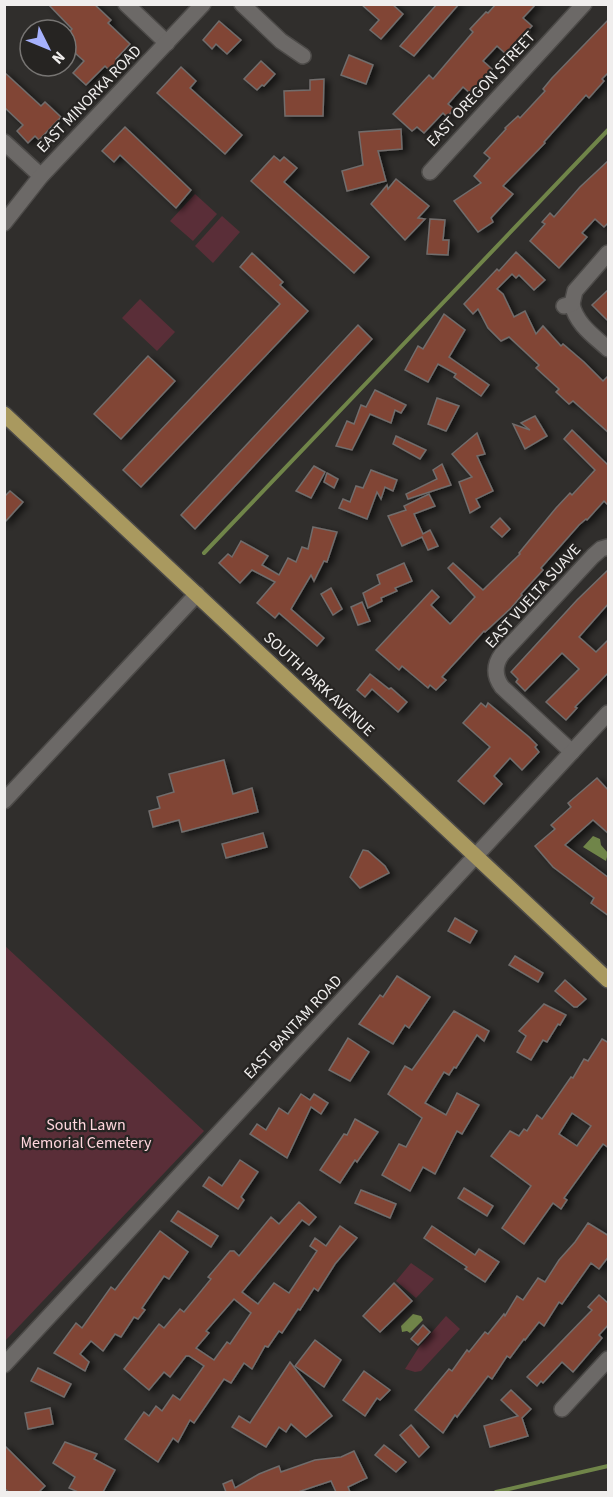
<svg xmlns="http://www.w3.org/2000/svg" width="613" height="1497" font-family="'Source Sans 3',sans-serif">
  <defs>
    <filter id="shadow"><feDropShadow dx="4.5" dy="2.5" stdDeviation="3" flood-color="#0009"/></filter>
  </defs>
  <rect width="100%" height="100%" fill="#302e2c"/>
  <g fill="#5a2e38">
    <polygon points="195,194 217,214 193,241 170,221"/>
    <polygon points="222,216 240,232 213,263 195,246"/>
    <polygon points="140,299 175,332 157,351 122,318"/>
    <polygon points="4,945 204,1131 5,1341 4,1341"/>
    <polygon points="411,1263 434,1279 416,1298 396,1281"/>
    <polygon points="446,1316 460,1329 421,1371 415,1372 405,1369 419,1347"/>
  </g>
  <g fill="#708549">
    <polygon points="593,836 600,839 601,845 608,853 606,861 583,847"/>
    <polygon points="413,1314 421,1316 423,1320 410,1333 407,1331 402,1332 401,1326"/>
  </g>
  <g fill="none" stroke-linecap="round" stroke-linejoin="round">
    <g stroke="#708549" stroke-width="4">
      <polyline points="204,553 608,130"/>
      <polyline points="496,1492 608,1466"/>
    </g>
  </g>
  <g fill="#814434" stroke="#716d6c" stroke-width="1.5" fill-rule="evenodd" filter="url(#shadow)">
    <polygon points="48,4 94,4 111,20 108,23 130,44 116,59 120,63 111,72 105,66 86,85 73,73 84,61 66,45 66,35 72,29"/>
    <polygon points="361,4 392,4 403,14 381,39 370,30 379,20"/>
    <polygon points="437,4 459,4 414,56 400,46"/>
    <polygon points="496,4 536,4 523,18 532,26 506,54 497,46 483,61 492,69 471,94 463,87 448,104 454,109 447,117 443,113 424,133 417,127 412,131 393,114 429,75 433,79 473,32 470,29 486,12 488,13"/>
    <polygon points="609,19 609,72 602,79 604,81 589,98 586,95 544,142 545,143 503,186 513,194 491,218 493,222 478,232 454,201 481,183 474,176 490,158 484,153 506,129 505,128 518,116 520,118 545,91 543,89 552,78"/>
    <polygon points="219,21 241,40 227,54 216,44 212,49 203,40"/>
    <polygon points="349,55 373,65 366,84 341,75"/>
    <polygon points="261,61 275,74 264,86 262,85 257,90 244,79"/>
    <polygon points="181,67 196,81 190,88 242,135 225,154 157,93"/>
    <polygon points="4,72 41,106 45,102 61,117 39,140 35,136 28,143 17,131 23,125 4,107"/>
    <polygon points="324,79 323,116 285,116 284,91 310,90 310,80"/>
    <polygon points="125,127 191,190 176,208 120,155 114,162 102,151"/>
    <polygon points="401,129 402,149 378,151 386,181 347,191 342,171 363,165 359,132"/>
    <polygon points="274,156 280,161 284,157 297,168 284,182 369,257 354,273 251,181"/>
    <polygon points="609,160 609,222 604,227 595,219 582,233 587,237 559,268 530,241 545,224 542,222 550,213 554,217 580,187"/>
    <polygon points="396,179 429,206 418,218 425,219 405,240 371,204 387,185 388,189"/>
    <polygon points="430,219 445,220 443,240 449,240 448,255 427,254"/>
    <polygon points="516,252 545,280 534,290 519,275 516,278 512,274 497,289 503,294 514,317 525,311 536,334 543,326 561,346 563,344 584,362 603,381 609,375 609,433 573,401 569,404 556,392 559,389 536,368 539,365 509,337 501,341 488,328 478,309 473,314 464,304 497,269 499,271"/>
    <polygon points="252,253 283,282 280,285 308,311 141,487 123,470 280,304 240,267"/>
    <polygon points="609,289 609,322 592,305"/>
    <polygon points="444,314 465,330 449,357 489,385 481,396 454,377 456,374 438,364 428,382 405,370 418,346 423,349"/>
    <polygon points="358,325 372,339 195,529 181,515"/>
    <polygon points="148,356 175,381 121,439 94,414"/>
    <polygon points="375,390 406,405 401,413 395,410 391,423 370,414 352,450 336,446 347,421 354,424 361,405 366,407"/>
    <polygon points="437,398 459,406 446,431 428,424"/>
    <polygon points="535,416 547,436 525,449 513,424 530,430 521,423"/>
    <polygon points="572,430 609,466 609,506 604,501 587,520 586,519 579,525 541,568 543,570 521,594 522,595 511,608 485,632 484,631 442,677 446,680 436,690 430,685 428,688 402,666 399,670 376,650 432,590 439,597 431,605 450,624 452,622 475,597 448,568 453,563 483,590 520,554 519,553 556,508 570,493 572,495 595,470 564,439"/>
    <polygon points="477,433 485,454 477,456 493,491 476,499 480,507 470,513 459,482 472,477 452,454"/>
    <polygon points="396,436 426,450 420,459 393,444"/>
    <polygon points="442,464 451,485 408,499 406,494 437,479 433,470"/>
    <polygon points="314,466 325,472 311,498 296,491"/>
    <polygon points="371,470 397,480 393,491 385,487 381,499 377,492 367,519 339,508 343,499 350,502 356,486 363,488"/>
    <polygon points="327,473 338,479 334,488 324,482"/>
    <polygon points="10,491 23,502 4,523 4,497"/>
    <polygon points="429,494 435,506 414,514 423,534 430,530 438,546 428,550 422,537 402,546 388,516 406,510 404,506"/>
    <polygon points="500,518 510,529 502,537 491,527"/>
    <polygon points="313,527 337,532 327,562 324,561 314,581 311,575 291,609 324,638 317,646 279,613 275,618 257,603 275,582 252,570 240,583 219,563 228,554 232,557 241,541 268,556 262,565 279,575 288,558 296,562 302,547 308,549"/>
    <polygon points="404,563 412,581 395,588 397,591 381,598 382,601 368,608 363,593 380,584 377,575"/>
    <polygon points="609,569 609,603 579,637 596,652 609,639 609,672 575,707 577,708 566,720 546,702 579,669 562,653 525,691 516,682 518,679 511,672 577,600"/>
    <polygon points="331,588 342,609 333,615 321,594"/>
    <polygon points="362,602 370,621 358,625 351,607"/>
    <polygon points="370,674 389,689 391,688 407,702 398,712 372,689 365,697 357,690"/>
    <polygon points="481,703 486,707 488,703 529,737 537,745 535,747 539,752 522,770 510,758 494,776 502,784 484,804 458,781 490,747 463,723"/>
    <polygon points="224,760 233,794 252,788 258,812 182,832 179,820 153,827 149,811 160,808 157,797 174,792 169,774"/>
    <polygon points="597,778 609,791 609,834 593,820 565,845 609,878 609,916 591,903 594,898 553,867 535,846 555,829 551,825 571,807 568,803"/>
    <polygon points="263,833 267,847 226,858 222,844"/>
    <polygon points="363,850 368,851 385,866 389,873 360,888 350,877"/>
    <polygon points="455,918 477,931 470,943 448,931"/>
    <polygon points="515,956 543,973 538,982 509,965"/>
    <polygon points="397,976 430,997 409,1028 405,1025 393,1044 359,1024 380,995 383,997"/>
    <polygon points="565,980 586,999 577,1007 574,1007 555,991"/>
    <polygon points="544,1004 566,1015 560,1025 558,1024 547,1042 543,1040 531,1060 517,1052 526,1036 519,1031"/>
    <polygon points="454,1011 489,1031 484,1041 477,1035 456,1068 454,1067 449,1075 444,1072 425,1103 446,1115 457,1093 479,1105 462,1134 457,1131 435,1174 423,1167 410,1191 382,1175 399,1144 406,1147 422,1118 388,1094 405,1066 412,1070"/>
    <polygon points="348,1038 369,1052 350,1081 329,1070"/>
    <path d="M602,1039L609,1043V1148L603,1144L564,1198L567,1200L561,1209L553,1203L524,1244L502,1228L531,1186L491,1156L510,1131L519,1136L524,1129L527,1131L537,1115L542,1119L571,1077L573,1078L584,1059L588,1061ZM572,1113L591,1126L577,1146L559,1134Z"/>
    <polygon points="301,1094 310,1100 314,1094 328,1103 321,1114 311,1107 287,1158 250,1134 257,1124 266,1130 279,1108 288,1114"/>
    <polygon points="355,1119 378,1132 357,1162 355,1160 340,1183 320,1170 344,1134 347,1135"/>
    <polygon points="240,1160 258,1172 241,1197 244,1200 238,1209 203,1186 209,1177 222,1186"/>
    <polygon points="464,1188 493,1206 487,1216 458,1198"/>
    <polygon points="361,1190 396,1204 390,1218 355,1203"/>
    <path d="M299,1202L316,1217L309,1225L302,1220L242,1292L258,1304L274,1283L289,1293L317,1251L310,1246L315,1238L326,1246L340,1226L357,1238L335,1264L318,1291L314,1288L300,1310L298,1309L282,1333L279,1331L268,1347L265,1346L252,1369L244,1363L231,1383L224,1379L194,1423L190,1420L178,1442L173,1438L158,1462L125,1439L144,1412L149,1416L156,1406L162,1411L173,1395L180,1400L204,1366L189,1356H186L170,1377L164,1372L149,1390L124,1369L159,1324L164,1328L180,1309L184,1312L211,1279L208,1277L230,1251H234L239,1256L271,1217L279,1224ZM234,1299L251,1313L230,1344L227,1342L214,1360L196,1348L209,1333L206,1331Z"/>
    <polygon points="178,1211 218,1236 211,1247 171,1221"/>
    <polygon points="588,1223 609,1236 609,1256 599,1269 591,1263 562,1304 559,1302 544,1326 539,1322 525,1340 524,1339 510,1358 507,1356 492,1379 488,1376 457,1417 455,1415 443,1433 415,1410 449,1369 452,1371 467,1350 469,1352 485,1332 488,1334 504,1314 505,1316 517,1296 523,1300 538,1278 545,1282 559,1260 575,1242"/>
    <polygon points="432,1226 475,1255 479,1249 499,1262 485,1282 465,1269 467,1267 424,1238"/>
    <polygon points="160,1231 188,1252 169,1279 164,1276 142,1308 145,1310 138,1319 134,1317 121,1337 115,1334 103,1351 91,1341 80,1354 89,1362 85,1371 54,1353 76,1323 82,1328 111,1287 115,1290"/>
    <polygon points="394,1283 412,1301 380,1332 363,1316"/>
    <polygon points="599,1295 609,1304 609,1324 599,1335 602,1338 573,1372 562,1362 543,1383 541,1381 537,1386 527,1377 592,1310 588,1307"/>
    <polygon points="423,1325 430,1332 418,1345 411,1339"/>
    <polygon points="315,1340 341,1360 324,1387 295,1366"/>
    <polygon points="290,1362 332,1416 306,1437 291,1424 286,1432 279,1427 266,1447 232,1427 239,1416 250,1423"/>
    <polygon points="38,1368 71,1384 64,1397 31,1381"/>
    <polygon points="364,1371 390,1390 380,1400 377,1398 365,1416 343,1400"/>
    <polygon points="511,1390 531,1409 522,1418 528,1436 490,1447 484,1426 518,1416 501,1400"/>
    <polygon points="50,1408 53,1424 28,1429 25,1413"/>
    <polygon points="411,1425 429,1447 419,1457 400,1435"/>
    <polygon points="65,1442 97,1454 94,1459 115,1470 103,1492 78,1492 69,1488 75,1477 53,1463"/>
    <polygon points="4,1445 45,1486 39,1492 9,1492 4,1488"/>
    <polygon points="384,1445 406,1462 396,1472 375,1455"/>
    <polygon points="354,1451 367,1478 348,1487 350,1492 336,1492 331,1481 298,1492 226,1492 223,1484 232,1480 235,1488 259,1474 279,1466 281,1472 315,1460 341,1457"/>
  </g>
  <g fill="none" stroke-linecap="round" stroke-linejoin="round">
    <defs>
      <g id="minor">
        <polyline points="126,4 167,43"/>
        <polyline points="242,4 281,41 303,56"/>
        <polyline points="4,142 41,176"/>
        <polyline points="430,172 584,4"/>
        <polyline points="4,223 41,176 203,4"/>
        <path d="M572,304C576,324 594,336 608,349"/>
        <polyline points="564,306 572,304 575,291 608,253"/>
        <path d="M572,752L502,687C494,676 494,665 502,654L593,556L601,549L608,547"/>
        <polyline points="4,801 197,594"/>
        <polyline points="4,1365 608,713"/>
        <polyline points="562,1409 608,1359"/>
      </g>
      <polyline id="major" points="4,414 608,980"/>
    </defs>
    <use href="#minor" stroke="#4c4a48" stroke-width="18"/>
    <use href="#major" stroke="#4c4a48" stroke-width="18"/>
    <use href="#minor" stroke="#6c6967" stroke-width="15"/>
    <use href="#major" stroke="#a9995f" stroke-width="15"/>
  </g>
  <g text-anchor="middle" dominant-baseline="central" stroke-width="4.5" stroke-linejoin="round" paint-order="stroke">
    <g font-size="16" fill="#f0eeed" stroke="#262422">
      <text transform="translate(481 89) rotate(-47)">EAST OREGON STREET</text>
      <text transform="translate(89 99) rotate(-46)">EAST MINORKA ROAD</text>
      <text transform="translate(533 596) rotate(-48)">EAST VUELTA SUAVE</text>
      <text transform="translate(319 684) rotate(43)">SOUTH PARK AVENUE</text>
      <text transform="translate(293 1027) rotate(-47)">EAST BANTAM ROAD</text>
    </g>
    <g font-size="16" fill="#ffd6dd" stroke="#262422">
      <text x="86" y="1125">South Lawn<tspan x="86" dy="18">Memorial Cemetery</tspan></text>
    </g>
  </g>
  <rect width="613" height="1497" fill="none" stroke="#f0eeed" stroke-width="12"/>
  <g transform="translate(48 48) rotate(133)"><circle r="28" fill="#262422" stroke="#777573" stroke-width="1.5"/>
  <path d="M0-4.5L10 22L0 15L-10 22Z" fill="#a6b1fc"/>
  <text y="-9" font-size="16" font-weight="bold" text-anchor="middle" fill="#f0eeed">N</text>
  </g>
</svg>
